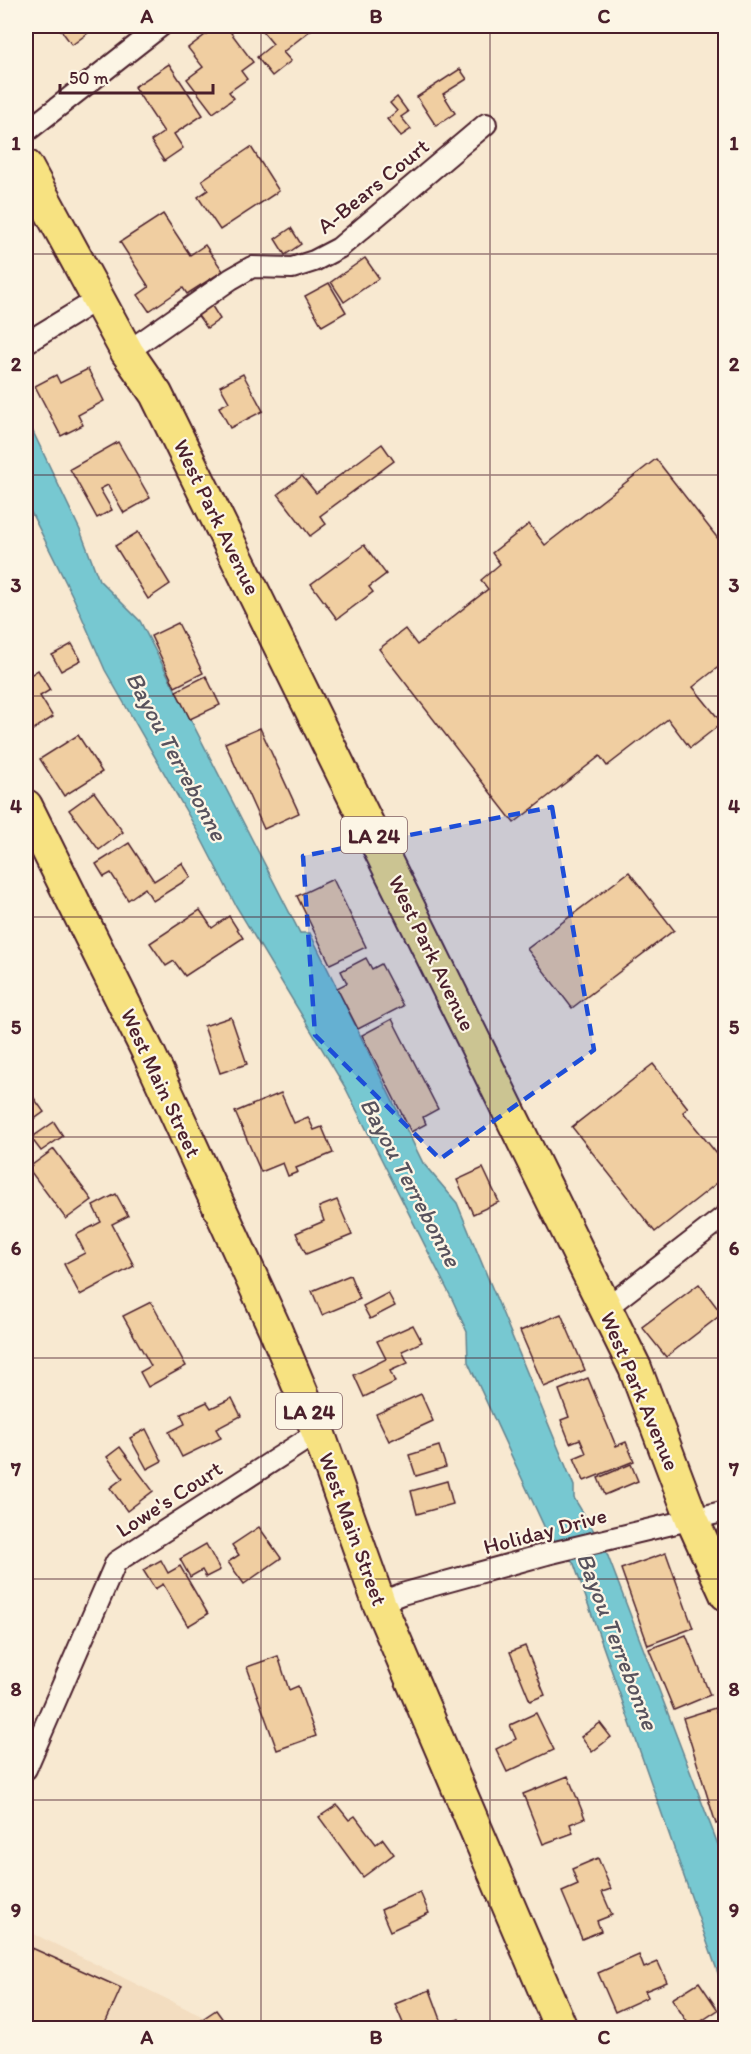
<svg xmlns="http://www.w3.org/2000/svg" width="751" height="2054" font-family="Itim,sans-serif">
  <rect width="100%" height="100%" fill="#f8e9d1"/>
  <filter id="ink" filterUnits="userSpaceOnUse"><feTurbulence type="fractalNoise" baseFrequency=".0167" numOctaves="2"/><feDisplacementMap in="SourceGraphic" scale="12" xChannelSelector="R" yChannelSelector="G"/><feConvolveMatrix kernelMatrix="1 2 1 2 8 2 1 2 1" color-interpolation-filters="sRGB"/></filter>
  <g filter="url(#ink)">
    <polygon fill="#f3ddc0" points="26,1930 226,2028 26,2028"/>
    <polygon fill="#77c8d1" stroke="#65848f" stroke-width="1.5" points="26,417 80,530 99,580 140,621 300,933 310,933 423,1163 457,1203 574,1486 574,1498 606,1551 725,1863 725,1993 574,1564 549,1537 468,1362 467,1332 453,1301 345,1087 236,906 194,825 105,670 74,599 26,502"/>
    <g fill="#f0cea1" stroke="#4a1f2b" stroke-width="1.5">
      <polygon points="58,26 88,26 92,30 72,45"/>
      <polygon points="217,26 226,26 253,62 241,71 247,79 229,92 234,98 213,113 187,79 203,67 188,48"/>
      <polygon points="258,26 310,26 312,29 283,52 291,61 272,76 257,57 273,44"/>
      <polygon points="169,64 203,115 174,134 183,148 164,161 151,141 164,132 134,87"/>
      <polygon points="460,69 467,79 443,94 455,113 436,126 417,97"/>
      <polygon points="397,97 408,112 401,117 411,129 401,136 387,119 397,111 390,103"/>
      <polygon points="251,147 279,191 220,230 198,197 208,190 202,180"/>
      <polygon points="163,214 190,255 205,245 223,271 187,294 183,288 149,311 138,295 149,287 120,242"/>
      <polygon points="291,228 301,244 285,255 275,239"/>
      <polygon points="365,258 379,278 344,302 331,282"/>
      <polygon points="329,283 346,312 322,326 305,296"/>
      <polygon points="210,303 220,319 207,328 196,313"/>
      <polygon points="88,369 104,401 78,415 83,425 61,436 35,386 56,375 60,383"/>
      <polygon points="243,374 263,411 230,428 219,407 229,402 220,386"/>
      <polygon points="118,442 150,498 124,513 108,485 100,489 112,510 97,518 70,469"/>
      <polygon points="382,444 394,461 320,516 326,524 310,536 278,494 302,476 316,493"/>
      <polygon points="656,459 726,549 726,661 693,687 722,723 690,748 668,719 607,766 600,756 514,823 379,649 405,629 417,645 488,589 481,580 500,564 492,553 529,524 545,545"/>
      <polygon points="138,532 170,584 148,599 115,546"/>
      <polygon points="364,545 386,574 369,587 373,592 337,619 311,584"/>
      <polygon points="178,623 203,673 175,687 151,636"/>
      <polygon points="72,644 81,660 61,671 52,655"/>
      <polygon points="38,670 50,690 40,696 53,717 28,733 26,678"/>
      <polygon points="206,676 220,705 190,719 176,691"/>
      <polygon points="260,728 299,813 264,829 225,743"/>
      <polygon points="78,735 102,772 64,796 40,759"/>
      <polygon points="94,792 123,832 99,850 69,810"/>
      <polygon points="129,843 154,881 182,863 191,877 153,901 145,888 128,900 111,873 104,877 96,864"/>
      <polygon points="629,872 674,930 572,1008 527,949"/>
      <polygon points="333,879 366,947 330,964 297,896"/>
      <polygon points="200,910 212,928 229,916 243,938 185,976 174,961 166,966 150,943"/>
      <polygon points="366,958 372,969 381,964 403,1006 358,1029 337,988 347,983 341,971"/>
      <polygon points="26,982 34,994 26,999"/>
      <polygon points="231,1017 247,1064 220,1073 204,1026"/>
      <polygon points="392,1019 438,1109 423,1117 426,1124 411,1132 362,1035"/>
      <polygon points="653,1064 688,1108 683,1112 717,1154 726,1147 726,1176 655,1232 572,1127"/>
      <polygon points="26,1087 44,1112 26,1125"/>
      <polygon points="281,1093 294,1123 308,1117 314,1130 322,1127 333,1153 296,1168 298,1172 288,1176 283,1163 261,1172 235,1112"/>
      <polygon points="54,1122 63,1136 41,1151 31,1138"/>
      <polygon points="54,1149 92,1200 66,1219 28,1168"/>
      <polygon points="483,1168 499,1202 473,1214 457,1180"/>
      <polygon points="116,1194 128,1216 112,1224 134,1266 80,1295 64,1264 85,1253 76,1235 101,1222 93,1206"/>
      <polygon points="337,1200 352,1235 306,1254 296,1233 324,1221 319,1207"/>
      <polygon points="350,1275 360,1299 322,1315 312,1291"/>
      <polygon points="699,1284 722,1314 666,1357 642,1327"/>
      <polygon points="388,1293 395,1306 370,1319 363,1306"/>
      <polygon points="151,1302 186,1366 148,1387 140,1372 151,1366 123,1316"/>
      <polygon points="561,1314 585,1370 544,1387 520,1331"/>
      <polygon points="413,1325 422,1342 402,1351 408,1363 390,1371 395,1382 364,1397 354,1375 386,1359 377,1341"/>
      <polygon points="588,1378 616,1446 626,1442 634,1461 584,1481 574,1458 586,1453 580,1439 570,1443 561,1420 569,1417 559,1390"/>
      <polygon points="421,1394 433,1421 389,1441 376,1414"/>
      <polygon points="232,1398 241,1416 216,1429 221,1438 182,1457 169,1432 185,1424 181,1414 207,1402 211,1408"/>
      <polygon points="146,1429 162,1461 147,1469 130,1438"/>
      <polygon points="439,1446 446,1467 416,1476 409,1455"/>
      <polygon points="120,1447 153,1491 127,1511 110,1488 123,1478 107,1457"/>
      <polygon points="631,1464 638,1481 605,1495 598,1478"/>
      <polygon points="447,1481 453,1504 417,1514 411,1491"/>
      <polygon points="259,1527 281,1558 244,1584 228,1562 239,1555 232,1545"/>
      <polygon points="206,1544 220,1570 206,1577 202,1570 190,1577 180,1559"/>
      <polygon points="666,1553 693,1628 648,1645 621,1569"/>
      <polygon points="161,1560 168,1573 180,1566 208,1614 188,1626 163,1584 155,1589 143,1570"/>
      <polygon points="686,1635 710,1695 674,1710 649,1649"/>
      <polygon points="525,1646 545,1695 530,1701 510,1652"/>
      <polygon points="278,1656 289,1690 298,1686 316,1736 277,1750 247,1667"/>
      <polygon points="715,1708 726,1742 726,1821 716,1824 683,1718"/>
      <polygon points="536,1713 554,1750 507,1772 496,1749 516,1739 510,1725"/>
      <polygon points="600,1723 611,1737 592,1752 581,1737"/>
      <polygon points="568,1776 585,1818 570,1824 573,1833 543,1844 523,1794"/>
      <polygon points="337,1805 349,1820 355,1816 376,1844 383,1839 394,1854 363,1877 319,1817"/>
      <polygon points="598,1858 611,1889 602,1892 612,1915 597,1921 601,1931 582,1939 562,1892 578,1885 572,1869"/>
      <polygon points="420,1892 429,1913 390,1931 381,1910"/>
      <polygon points="32,1948 121,1988 103,2028 26,2028 26,1963"/>
      <polygon points="639,1955 644,1968 658,1962 667,1982 645,1991 648,1997 615,2012 598,1973"/>
      <polygon points="699,1982 718,2010 691,2028 672,1999"/>
      <polygon points="430,1990 443,2025 459,2019 462,2028 405,2028 395,2004"/>
      <polygon points="216,2010 229,2028 189,2028"/>
    </g>
    <g fill="none" stroke-linecap="round" stroke-linejoin="round">
      <defs>
        <g id="minor">
          <polyline points="26,132 161,26"/>
          <polyline points="26,343 98,299"/>
          <polyline points="127,352 231,279 252,267 292,268 314,261 339,248 486,124"/>
          <polyline points="606,1308 726,1215"/>
          <polyline points="379,1603 402,1594 547,1554 726,1511"/>
          <polyline points="26,1769 116,1562 318,1432"/>
        </g>
        <g id="primary">
          <polyline points="26,166 127,352 156,394 635,1368 692,1519 726,1594"/>
          <polyline points="26,806 149,1054 275,1329 318,1432 379,1603 561,2028"/>
        </g>
      </defs>
      <use href="#minor" stroke="#4a1f2b" stroke-width="24"/>
      <use href="#primary" stroke="#4a1f2b" stroke-width="36"/>
      <use href="#minor" stroke="#fcf5e5" stroke-width="20"/>
      <use href="#primary" stroke="#f7e281" stroke-width="32"/>
    </g>
  </g>
  <path fill="#1d4ed8" fill-opacity="0.2" stroke="#1d4ed8" stroke-width="4.5" stroke-dasharray="12 8" stroke-linejoin="round" d="M552,807L594,1050L440,1159L315,1035L303,856Z"/>
  <path fill="none" stroke="#4a1f2b" stroke-width="1.5" stroke-opacity="0.55" d="M261,26V2028M490,26V2028M26,254H726M26,475H726M26,696H726M26,917H726M26,1137H726M26,1358H726M26,1579H726M26,1800H726"/>
  <g text-anchor="middle" dominant-baseline="central" stroke-width="4.5" stroke-linejoin="round" paint-order="stroke">
    <g fill="#fcf5e5" stroke="#7f5f63" stroke-width="1.5">
      <rect x="341" y="817" width="66" height="36" rx="4.5"/>
      <rect x="276" y="1393" width="66" height="36" rx="4.5"/>
    </g>
    <g font-size="21" font-weight="bold" fill="#4a1f2b">
      <text x="374" y="835">LA 24</text>
      <text x="309" y="1411">LA 24</text>
    </g>
    <g font-size="22" fill="#4a1f2b" stroke="#fcf5e5">
      <text transform="translate(373 186) rotate(-39)">A-Bears Court</text>
      <text transform="translate(217 517) rotate(64)">West Park Avenue</text>
      <text transform="translate(432 953) rotate(64)">West Park Avenue</text>
      <text transform="translate(161 1083) rotate(65)">West Main Street</text>
      <text transform="translate(640 1391) rotate(67)">West Park Avenue</text>
      <text transform="translate(169 1499) rotate(-33)">Lowe's Court</text>
      <text transform="translate(353 1529) rotate(70)">West Main Street</text>
      <text transform="translate(545 1531) rotate(-15)">Holiday Drive</text>
    </g>
    <g font-size="24" font-style="italic" fill="#58525d" stroke="#fcf5e5">
      <text transform="translate(177 756) rotate(62)">Bayou Terrebonne</text>
      <text transform="translate(411 1182) rotate(62)">Bayou Terrebonne</text>
      <text transform="translate(618 1641) rotate(69)">Bayou Terrebonne</text>
    </g>
  </g>
  <rect width="751" height="2054" fill="none" stroke="#fcf5e5" stroke-width="66"/>
  <path d="M60 84v9h153v-9" fill="none" stroke="#4a1f2b" stroke-width="3"/>
  <text x="69" y="84" font-size="18" fill="#4a1f2b" stroke="#fcf5e5" stroke-width="4.5" paint-order="stroke">50 m</text>
  <rect x="33" y="33" width="685" height="1988" fill="none" stroke="#4a1f2b" stroke-width="2"/>
  <g font-size="20" text-anchor="middle" font-weight="bold" fill="#4a1f2b">
    <text x="147" y="23">A</text>
    <text x="376" y="23">B</text>
    <text x="604" y="23">C</text>
    <text x="16" y="150">1</text>
    <text x="734" y="150">1</text>
    <text x="16" y="371">2</text>
    <text x="734" y="371">2</text>
    <text x="16" y="592">3</text>
    <text x="734" y="592">3</text>
    <text x="16" y="813">4</text>
    <text x="734" y="813">4</text>
    <text x="16" y="1034">5</text>
    <text x="734" y="1034">5</text>
    <text x="16" y="1255">6</text>
    <text x="734" y="1255">6</text>
    <text x="16" y="1476">7</text>
    <text x="734" y="1476">7</text>
    <text x="16" y="1696">8</text>
    <text x="734" y="1696">8</text>
    <text x="16" y="1917">9</text>
    <text x="734" y="1917">9</text>
    <text x="147" y="2044">A</text>
    <text x="376" y="2044">B</text>
    <text x="604" y="2044">C</text>
  </g>
</svg>
